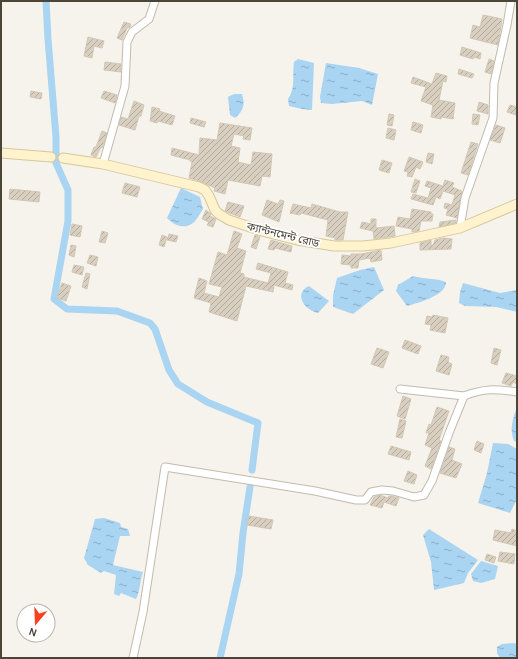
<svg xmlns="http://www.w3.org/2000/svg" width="518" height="659" font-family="Karla,'Noto Sans Bengali',sans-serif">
  <defs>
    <pattern id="water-ripples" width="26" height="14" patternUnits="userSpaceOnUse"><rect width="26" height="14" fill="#a9d4f2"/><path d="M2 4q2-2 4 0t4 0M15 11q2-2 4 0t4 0" fill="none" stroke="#8caec5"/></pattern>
    <pattern id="building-hatch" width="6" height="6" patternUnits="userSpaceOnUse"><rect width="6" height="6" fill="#d8cfc1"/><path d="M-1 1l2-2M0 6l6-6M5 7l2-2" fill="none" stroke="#b1aa9e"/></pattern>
  </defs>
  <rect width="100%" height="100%" fill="#f6f3ec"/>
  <g fill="url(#water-ripples)">
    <path d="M298,59L314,63L312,110L302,109L289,106L288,99C296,88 292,75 294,62Z"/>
    <polygon points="326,63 359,68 378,74 372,105 362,101 332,104 321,103 320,97"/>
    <path d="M234,94H242C245,105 244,110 235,118L230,115L228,97Z"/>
    <path d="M181,188L200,197L203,209C200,213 197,220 193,223C184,230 174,225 167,218Z"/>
    <polygon points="374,267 384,290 353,314 333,307 333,295 337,278 360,270"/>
    <path d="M413,276C424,279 436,278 446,282C446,296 417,303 407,306L396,291L398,285Z"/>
    <polygon points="463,283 500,293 517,290 517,312 496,307 465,306 459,303 460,292"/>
    <path d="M309,286L329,301L318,313C306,311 292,294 309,286Z"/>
    <path d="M517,407V442L514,441C509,428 513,419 517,407Z"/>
    <polygon points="493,443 508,444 517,449 517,499 510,513 478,503 487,473"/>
    <path d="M104,518L120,523L121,527L128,529L130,536H120L113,565L143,572C140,580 140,592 136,599L121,593L119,596L114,594L116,575L104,571L101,573L88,565L84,558L95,519Z"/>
    <polygon points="429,529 478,560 468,573 464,583 434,590 431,562 423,535"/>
    <polygon points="481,561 498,566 495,579 481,583 473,581 471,574"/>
    <polygon points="514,643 517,644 517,658 500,658 497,653 497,647 502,644"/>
  </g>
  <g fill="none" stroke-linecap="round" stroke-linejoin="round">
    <g stroke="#a9d4f2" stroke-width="7">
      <polyline points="46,1 48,39 56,137 56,163 68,190 68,221 54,299 67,309 117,311 150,323 155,329 169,370 178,384 207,402 258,423 252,470"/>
      <polyline points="220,658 239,574 243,533 250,487"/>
    </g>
  </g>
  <g fill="url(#building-hatch)" stroke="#d3c7b4">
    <polygon points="483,15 502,19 498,45 470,38 473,25 480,27"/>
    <polygon points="124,22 131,24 130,27 127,28 122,40 117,38"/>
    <polygon points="88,37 104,41 102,48 94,46 92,58 84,56"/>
    <polygon points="462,47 481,53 480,59 474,57 473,59 460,55"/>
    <polygon points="489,59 494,61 491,74 485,72"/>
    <polygon points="105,62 121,64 121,72 104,70"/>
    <polygon points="459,69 474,74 472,78 458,74"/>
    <polygon points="436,73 447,76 446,82 443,81 439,100 455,103 453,119 441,117 441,119 431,117 433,105 421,101 426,87 411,83 413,77 432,84"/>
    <polygon points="31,91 42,93 41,99 30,97"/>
    <polygon points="104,91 117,95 115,103 101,98"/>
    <polygon points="134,101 144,105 141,116 139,116 135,130 119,125 121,117 128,119"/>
    <polygon points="479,102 488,105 488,114 477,111"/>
    <polygon points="510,105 517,107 516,115 507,112"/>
    <polygon points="152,107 160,109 159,111 175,116 172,125 158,121 157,123 150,121"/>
    <polygon points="389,114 394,115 392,126 387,125"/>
    <polygon points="473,114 480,115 478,125 472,124"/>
    <polygon points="191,118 206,122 204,127 190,123"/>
    <polygon points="413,122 423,125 421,133 411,130"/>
    <polygon points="220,123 252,128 250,140 243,139 244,136 234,134 231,146 240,148 238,162 251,165 253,152 272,154 270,177 262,176 260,186 228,180 225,194 214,191 215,188 202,182 189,178 192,162 190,161 190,160 171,155 172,148 199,155 200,138 217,140"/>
    <polygon points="496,125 505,128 500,143 490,140"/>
    <polygon points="388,128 396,130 394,140 386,138"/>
    <polygon points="102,131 107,133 102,148 101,147 96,157 91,155 94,147 96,147"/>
    <polygon points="471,142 478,144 468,175 461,173"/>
    <polygon points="428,153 434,154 432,164 426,162"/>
    <polygon points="409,157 423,162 420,169 416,167 412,177 407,176 408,172 404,171"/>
    <polygon points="382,160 392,163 389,173 379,170"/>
    <polygon points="415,179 420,181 416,193 411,192"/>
    <polygon points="445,180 454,183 452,187 462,191 457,218 446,215 448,209 444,208 445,203 452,205 455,195 443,191 440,199 436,197 433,205 411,199 413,194 428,198 431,188 425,186 427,181 443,186"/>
    <polygon points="125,183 140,187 137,197 122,193"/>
    <polygon points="10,189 40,192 39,202 9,199"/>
    <polygon points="267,200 278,204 280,200 284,201 279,222 262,215"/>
    <polygon points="228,202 244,206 240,217 225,211"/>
    <polygon points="293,204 311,208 312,204 340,212 348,212 343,240 335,240 335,238 326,236 328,220 301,213 300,215 290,213"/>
    <polygon points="412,209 431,212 431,214 433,214 432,221 421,221 419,231 412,232 412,229 396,226 398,217 410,219"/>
    <polygon points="206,210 211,214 210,216 216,219 213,227 207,225 209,222 202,219"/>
    <polygon points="371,219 376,219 376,228 394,226 395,236 374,239 373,231 360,228 362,222 371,224"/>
    <polygon points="456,220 456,223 439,227 440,222"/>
    <polygon points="72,224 82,226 80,237 70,235"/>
    <polygon points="102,231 108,233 105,243 99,242"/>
    <polygon points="234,231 242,234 237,248 246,251 240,273 244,274 244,277 268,283 271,273 256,269 258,263 288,272 285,283 293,285 292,290 274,285 273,292 246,286 237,321 209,312 211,303 194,298 199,278 207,281 204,293 219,297 222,287 209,284 218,252 227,255"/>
    <polygon points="169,234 178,236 176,242 167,240"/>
    <polygon points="162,235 167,237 164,247 159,245"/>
    <polygon points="255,235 260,237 256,249 251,247"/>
    <polygon points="443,238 452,239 451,249 420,250 420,243 431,240 431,245 433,245 435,240"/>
    <polygon points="271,240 292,246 291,252 275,248 274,250 268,249"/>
    <polygon points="71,245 76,246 74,257 69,255"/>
    <polygon points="381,250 382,260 371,262 370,258 359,260 358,268 351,268 351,265 341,264 342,255 351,256 351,254 361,254"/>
    <polygon points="90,255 98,257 96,266 87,263"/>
    <polygon points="74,265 84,267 82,275 72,272"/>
    <polygon points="86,273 90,274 87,289 82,287"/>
    <polygon points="62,283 71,286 66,301 57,298"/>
    <polygon points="433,315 448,318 445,333 430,330 431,325 425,324 427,316 432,317"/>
    <polygon points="405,340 421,346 418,354 402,348"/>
    <polygon points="377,348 389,352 383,368 371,364"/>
    <polygon points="494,348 501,350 497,365 491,363"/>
    <polygon points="441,355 449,357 448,362 452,364 449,375 436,371"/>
    <polygon points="506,373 517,376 517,384 513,382 511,386 502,383"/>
    <polygon points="403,396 411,399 405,419 397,416"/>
    <polygon points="437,407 449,411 439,440 441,441 431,469 425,466 432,448 425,445 429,433 426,433 429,424 431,425"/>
    <polygon points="400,419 406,421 402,438 396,437"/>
    <polygon points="477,441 484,444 481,453 474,450"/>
    <polygon points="391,446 411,452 409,460 388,454"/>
    <polygon points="449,447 455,449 452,460 462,464 456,478 440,473"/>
    <polygon points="408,471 417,475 414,484 404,481"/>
    <polygon points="380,495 388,498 389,496 391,496 399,498 396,506 384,502 382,508 370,505 374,497"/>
    <polygon points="249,516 273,520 271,529 247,525"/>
    <polygon points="512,529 517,531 517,546 493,540 495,530 511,533"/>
    <polygon points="500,552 515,554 514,564 498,561"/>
    <polygon points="487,554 496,557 494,563 485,560"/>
  </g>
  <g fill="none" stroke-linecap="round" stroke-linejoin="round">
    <defs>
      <g id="street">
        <polyline points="103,164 125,86 127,42 132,32 149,19 155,1"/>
        <polyline points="460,228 465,198 493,118 494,83 507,25 511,1"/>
        <polyline points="400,389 464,396"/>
        <path d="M133,658L143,612L165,467L315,491L356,500H365L371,492L382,490L393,491L414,497L424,495L432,481L449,433L464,396C484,388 496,389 517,392"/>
      </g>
      <g id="secondary">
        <polyline points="1,153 51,157"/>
        <polyline points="63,158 103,164 199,187 205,190 209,196 215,210 219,214 229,220 262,231 297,240 334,246 363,246 391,243 460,228 517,204"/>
      </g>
    </defs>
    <use href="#street" stroke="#c2bbae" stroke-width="9"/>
    <use href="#secondary" stroke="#d6c79b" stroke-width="11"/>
    <use href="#street" stroke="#fff" stroke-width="7"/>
    <use href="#secondary" stroke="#fff3cd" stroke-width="9"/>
  </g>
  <g text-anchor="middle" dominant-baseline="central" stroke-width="3.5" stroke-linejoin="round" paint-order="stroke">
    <g font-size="11" fill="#4b4439" stroke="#fff">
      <text transform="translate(283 235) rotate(14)">ক্যান্টনমেন্ট রোড</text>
    </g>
  </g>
  <rect width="518" height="659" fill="none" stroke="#4b4439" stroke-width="4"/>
  <g transform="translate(36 623) rotate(199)"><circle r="19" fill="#ffffff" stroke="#b7b4b0"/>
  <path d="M0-3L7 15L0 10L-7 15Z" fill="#fc3f1d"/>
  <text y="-6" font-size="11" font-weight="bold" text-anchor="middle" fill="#4b4439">N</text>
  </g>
</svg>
